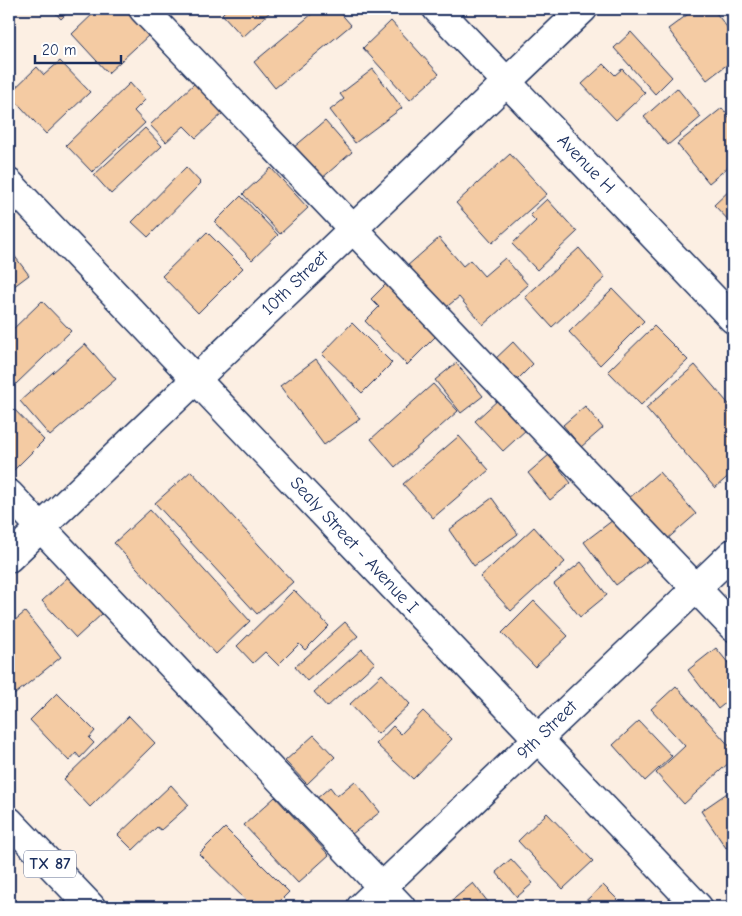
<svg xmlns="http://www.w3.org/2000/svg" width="742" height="916" font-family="'Comic Neue',sans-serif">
  <rect width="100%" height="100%" fill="#fcefe3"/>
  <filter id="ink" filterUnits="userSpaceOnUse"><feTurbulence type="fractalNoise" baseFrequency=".02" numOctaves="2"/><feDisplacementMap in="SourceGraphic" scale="10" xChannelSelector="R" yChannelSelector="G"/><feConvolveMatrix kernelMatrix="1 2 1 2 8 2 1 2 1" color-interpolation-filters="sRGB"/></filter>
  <g filter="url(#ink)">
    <g fill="#f4cba3" stroke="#1b2f5e">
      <polygon points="52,9 71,9 61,19"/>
      <polygon points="98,9 124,9 149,35 108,73 72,34"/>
      <polygon points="227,9 273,9 243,37 222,14"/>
      <polygon points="318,9 337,9 351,25 275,88 254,62"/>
      <polygon points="695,9 713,9 733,35 733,60 707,80 668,29"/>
      <polygon points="391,21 439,74 410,100 363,48"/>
      <polygon points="631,32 672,77 655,94 614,48"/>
      <polygon points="60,61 90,92 46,134 9,94 37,67 44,75"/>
      <polygon points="604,64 615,75 622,69 645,93 616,120 582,84"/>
      <polygon points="373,69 402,108 355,143 330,110 344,99 340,94"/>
      <polygon points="130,83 145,100 134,111 145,123 92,172 66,145"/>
      <polygon points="195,83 223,113 196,138 184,126 166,142 150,125"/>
      <polygon points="677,88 701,117 668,145 644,117"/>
      <polygon points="722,108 733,122 733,163 709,183 677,144"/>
      <polygon points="325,121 352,152 320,180 293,148"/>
      <polygon points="145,128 162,146 111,194 94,175"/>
      <polygon points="510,154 547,194 492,243 456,203"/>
      <polygon points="186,167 201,183 148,237 132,222"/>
      <polygon points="271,168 308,208 280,234 243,194"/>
      <polygon points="733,187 733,225 714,205"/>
      <polygon points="241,196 278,235 252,260 215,222"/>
      <polygon points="547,199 577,232 537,270 512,244 536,221 530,215"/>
      <polygon points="207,232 243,268 198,313 162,276"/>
      <polygon points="439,238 463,266 470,260 484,276 505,258 528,285 483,325 459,297 444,309 406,267"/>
      <polygon points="579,248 605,278 552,327 525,297"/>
      <polygon points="13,254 29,275 9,290 9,257"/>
      <polygon points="388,282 438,334 407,365 365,321 379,307 371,299"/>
      <polygon points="613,289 644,321 600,365 569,332"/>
      <polygon points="42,301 71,331 16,384 9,376 9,333"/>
      <polygon points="352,323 392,363 362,393 322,354"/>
      <polygon points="654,326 688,360 641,405 608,371"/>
      <polygon points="513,342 533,364 514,383 493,361"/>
      <polygon points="85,344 116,379 50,436 20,401"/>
      <polygon points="316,359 360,419 324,445 280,386"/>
      <polygon points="456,363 483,396 461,413 435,380"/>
      <polygon points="695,365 733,409 733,472 715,488 646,408"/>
      <polygon points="433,384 458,411 395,467 371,439"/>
      <polygon points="499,399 527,429 503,451 475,421"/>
      <polygon points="9,404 44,440 9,475"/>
      <polygon points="585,406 603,428 581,447 563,425"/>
      <polygon points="459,436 489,470 433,518 403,484"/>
      <polygon points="549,455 571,483 550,500 528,473"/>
      <polygon points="191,471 293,582 257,614 155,503"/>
      <polygon points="659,472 696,514 665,541 628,499"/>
      <polygon points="492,498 518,534 474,566 449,530"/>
      <polygon points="150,510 250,621 216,654 114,543"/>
      <polygon points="617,517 649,560 616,585 584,542"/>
      <polygon points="534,527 565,562 511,611 480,577"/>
      <polygon points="581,562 607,595 580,617 554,584"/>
      <polygon points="69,576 103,613 76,638 42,601"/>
      <polygon points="294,590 329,626 305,650 299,644 278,665 265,652 253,663 237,646"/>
      <polygon points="534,601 568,636 535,667 502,633"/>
      <polygon points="25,612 61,657 9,699 9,625"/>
      <polygon points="345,622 358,636 307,681 295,667"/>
      <polygon points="716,648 733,669 733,697 718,709 688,670"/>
      <polygon points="362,649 375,663 327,707 314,692"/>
      <polygon points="382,674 410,704 378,734 350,704"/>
      <polygon points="676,686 733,750 733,759 684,804 656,773 685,746 651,709"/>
      <polygon points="57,693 95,731 89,738 94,743 80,758 76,753 69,761 30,720"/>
      <polygon points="423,711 452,739 413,779 376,744 393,726 401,734"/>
      <polygon points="129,716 155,743 90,807 64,779"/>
      <polygon points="639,721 672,756 645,781 613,745"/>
      <polygon points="314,735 335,757 307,784 285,761"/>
      <polygon points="355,781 380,812 347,838 316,799 330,787 337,796"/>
      <polygon points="171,785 189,805 161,830 157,827 133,850 118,835"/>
      <polygon points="733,789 733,843 726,848 701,811"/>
      <polygon points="275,797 329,855 298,883 244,825"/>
      <polygon points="547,813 593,861 563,889 518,841"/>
      <polygon points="225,828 289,892 274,907 253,907 199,854"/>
      <polygon points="511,859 533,883 517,897 496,872"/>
      <polygon points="473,883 492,907 444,907"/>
      <polygon points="603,885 625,907 579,907"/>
    </g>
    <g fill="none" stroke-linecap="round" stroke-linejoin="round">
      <defs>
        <g id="minor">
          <polyline points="143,9 733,627"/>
          <polyline points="437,9 733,319"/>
          <polyline points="9,183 698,907"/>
          <polyline points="9,494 401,907"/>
          <polyline points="9,558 583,9"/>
          <polyline points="361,907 733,553"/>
        </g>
        <polyline id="major" points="9,821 91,907"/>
      </defs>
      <use href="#minor" stroke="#1b2f5e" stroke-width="31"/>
      <use href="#major" stroke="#1b2f5e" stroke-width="31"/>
      <use href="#minor" stroke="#fff" stroke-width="28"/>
      <use href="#major" stroke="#fff" stroke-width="28"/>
    </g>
  </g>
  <g text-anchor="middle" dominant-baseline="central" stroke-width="5" stroke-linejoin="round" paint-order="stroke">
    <rect fill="#fff" stroke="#5f6d8e" stroke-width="1" x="24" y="850.5" width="52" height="27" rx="4"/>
    <g font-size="16" font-weight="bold" fill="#1b2f5e">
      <text x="50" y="864">TX 87</text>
    </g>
    <g font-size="18" fill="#1b2f5e" stroke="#fff">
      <text transform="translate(586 164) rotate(46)">Avenue H</text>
      <text transform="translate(295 283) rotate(-44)">10th Street</text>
      <text transform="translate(354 545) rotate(47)">Sealy Street - Avenue I</text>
      <text transform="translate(547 730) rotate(-44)">9th Street</text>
    </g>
  </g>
  <rect width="742" height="916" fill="none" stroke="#fff" stroke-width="30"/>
  <rect x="15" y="15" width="712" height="886" fill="none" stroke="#1b2f5e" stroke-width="2" filter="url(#ink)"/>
  <path d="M35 55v8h86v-8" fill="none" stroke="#1b2f5e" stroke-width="2.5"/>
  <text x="42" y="55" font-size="15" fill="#1b2f5e" stroke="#ffffff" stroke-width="4" paint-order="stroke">20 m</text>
</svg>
